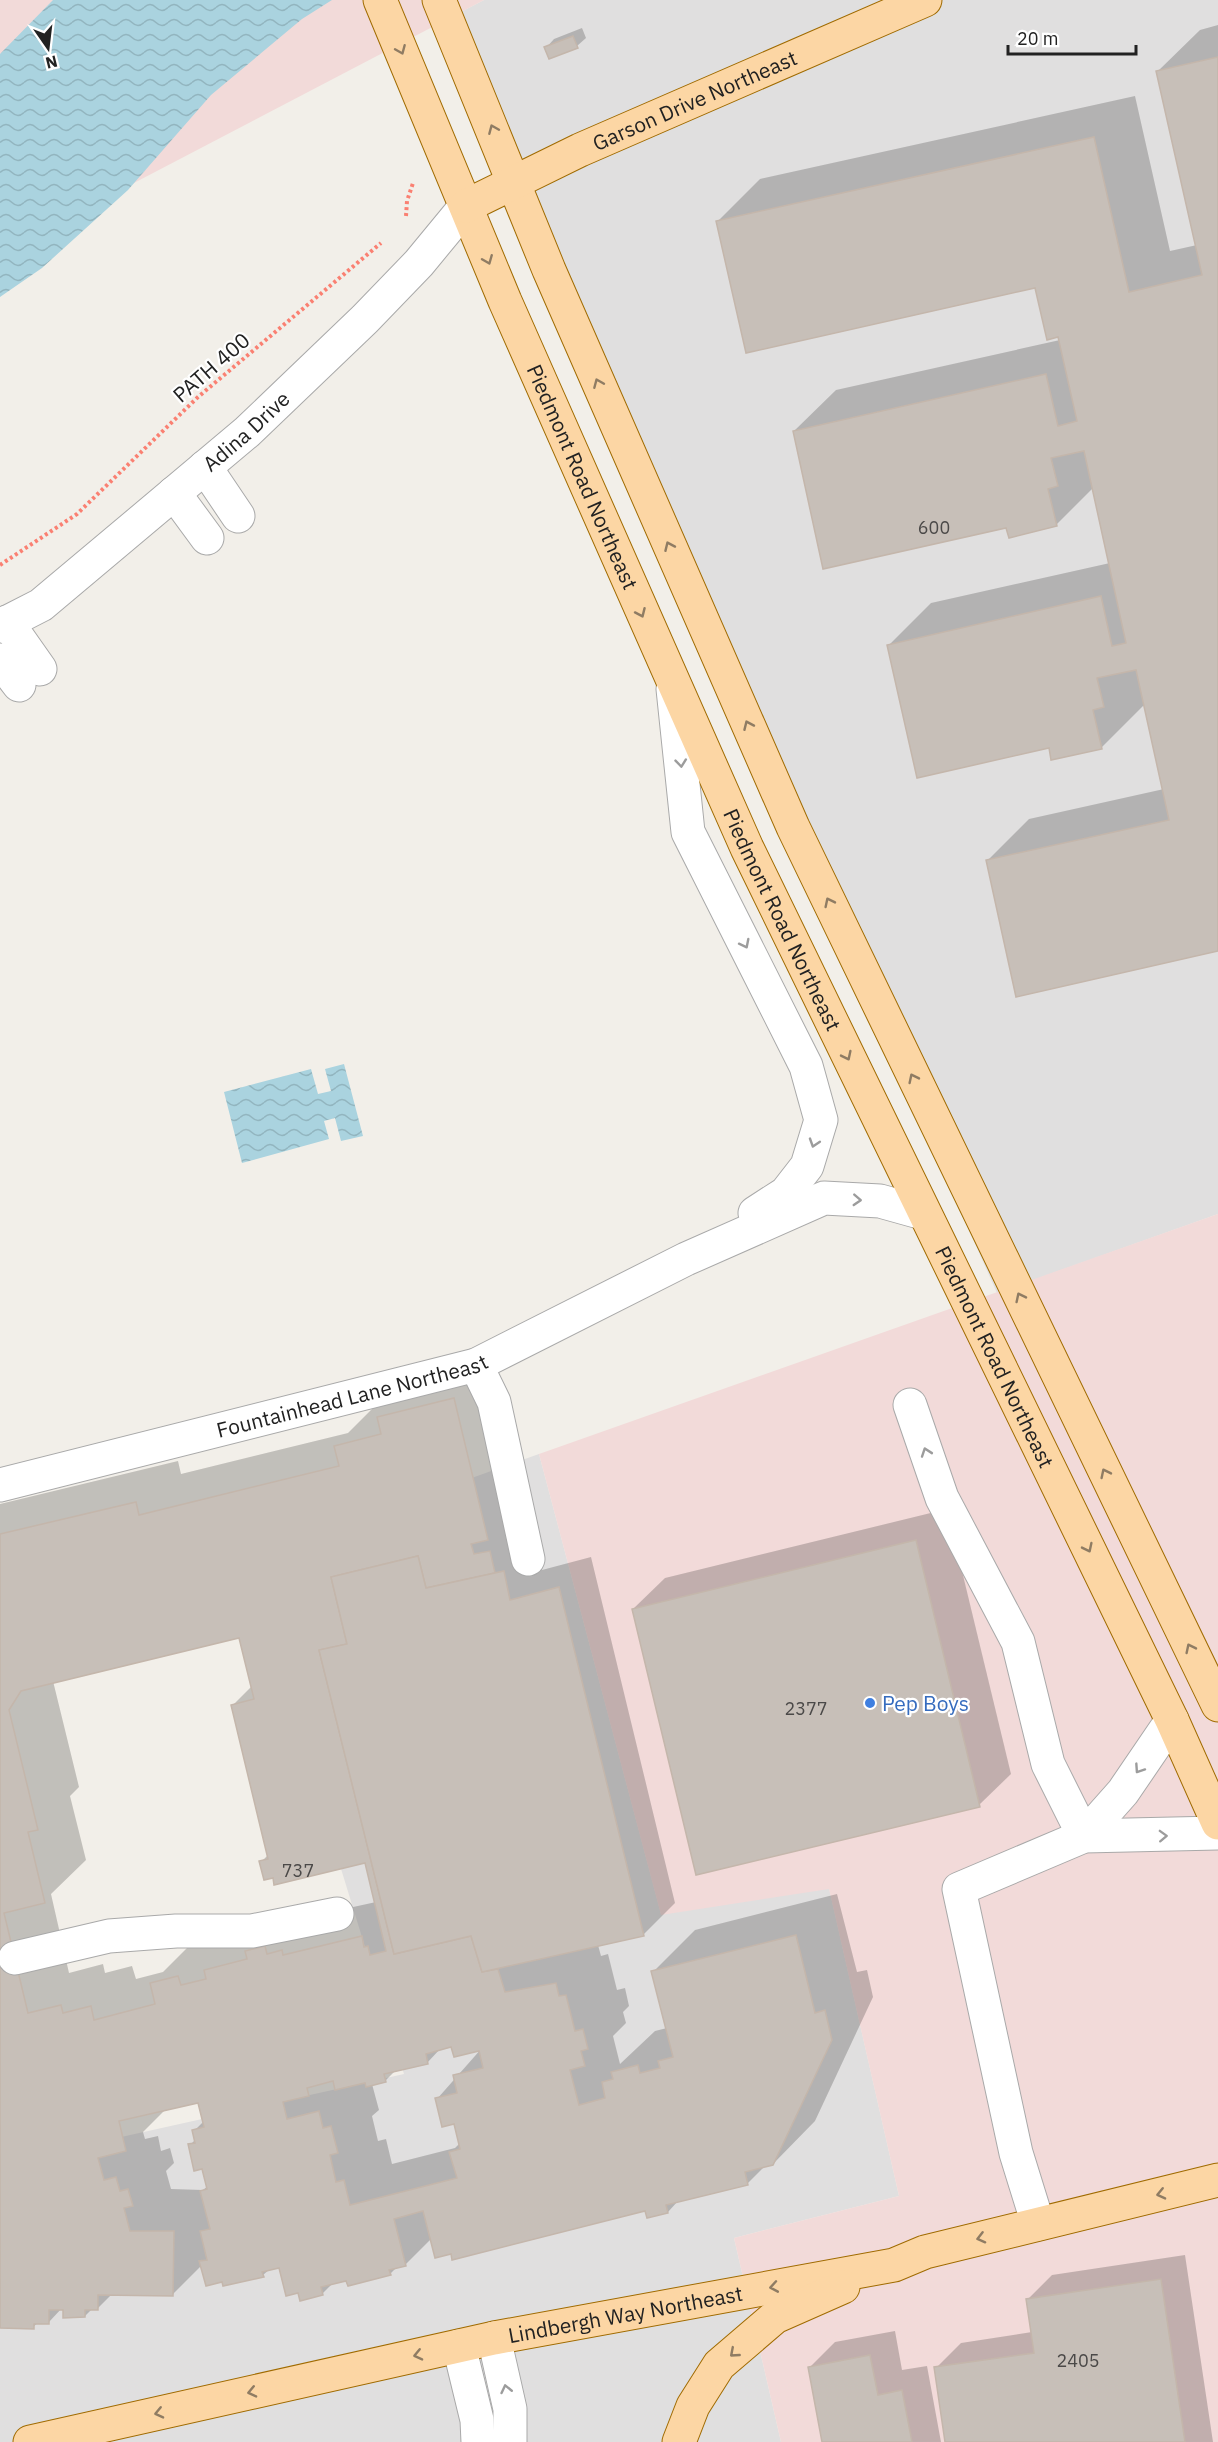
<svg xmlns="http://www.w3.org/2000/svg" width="1218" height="2442" font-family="'IBM Plex Sans',sans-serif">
  <defs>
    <pattern id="water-waves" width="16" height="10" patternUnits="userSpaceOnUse" patternTransform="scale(1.5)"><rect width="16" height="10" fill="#aad3df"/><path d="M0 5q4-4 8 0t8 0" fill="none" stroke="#92b5bf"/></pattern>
  </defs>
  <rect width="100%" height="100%" fill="#f2efe9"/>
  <g fill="#e0dfdf">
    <polygon points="484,0 1218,0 1218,1214 997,1293 432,27"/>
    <polygon points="539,1454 661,1914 829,1888 899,2196 734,2238 781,2442 0,2442 0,2164 404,2074 241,1543 402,1503"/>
  </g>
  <g fill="#f2dad9">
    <polygon points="0,0 484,0 0,253"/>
    <polygon points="1218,1214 1218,2442 781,2442 734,2238 899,2196 829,1889 661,1915 539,1454"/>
  </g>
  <g fill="url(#water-waves)">
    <polygon points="53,0 332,0 302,19 211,95 128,190 42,268 0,297 0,54"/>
    <polygon points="344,1064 363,1136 341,1141 335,1118 324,1121 329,1139 242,1163 224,1092 311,1069 318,1094 331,1091 325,1069"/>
  </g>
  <g fill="#0003" fill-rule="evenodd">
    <polygon points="1218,25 1218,950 987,861 1029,819 1164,789 1145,704 1101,748 1050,746 889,645 931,603 1110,563 1093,488 1056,525 794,431 836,390 1060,340 1036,286 718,221 760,179 1135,96 1170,251 1197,245 1158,71 1200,30"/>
    <polygon points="582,28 586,38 577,46 550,57 546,48 554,39"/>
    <path d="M495,1358L529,1496L542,1570L591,1557L675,1903L644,1934L598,1945L601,1956L608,1954L617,1990L625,1988L629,2006L623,2012L626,2023L613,2036L620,2064L655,2031L667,2028L653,1972L695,1930L837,1894L857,1972L867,1970L873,1997L815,2121L773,2164L766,2165L747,2184L678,2201L668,2212L646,2209L452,2252L431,2239L405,2265L397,2267L390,2274L334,2282L322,2294L299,2291L280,2266L270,2269L263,2275L223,2280L202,2265L173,2294L113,2293L98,2308L92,2309L85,2316L62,2308L49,2322H39L33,2327H0V1504L178,1461L181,1474L348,1433L377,1404ZM240,1636L252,1686L232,1706L268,1855L261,1862L274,1876L366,1861L376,1902L193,1942L163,1972L136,1979L132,1966L105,1973L103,1964L69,1973L51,1894L86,1860L70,1796L79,1787L53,1681ZM453,2045L482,2048L437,2099L455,2122L460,2143L455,2148L392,2164L386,2139L378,2141L372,2116L379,2110L372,2084L386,2080L396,2070L427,2063L441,2048ZM199,2101L204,2121L194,2131L196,2139L190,2145L203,2167L208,2186L203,2190L171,2189L166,2171L174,2163L170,2148L161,2151L158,2136L145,2139L143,2132L167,2108Z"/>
    <polygon points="947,1509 1011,1774 979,1805 633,1609 665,1578"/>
    <polygon points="1185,2255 1213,2442 946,2442 936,2368 961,2343 1032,2332 1027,2300 1052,2275"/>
    <polygon points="895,2331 902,2370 927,2366 941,2442 824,2442 810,2367 835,2342"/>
  </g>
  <g fill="#c7bfb8" stroke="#c4b6ab" stroke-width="1.5" fill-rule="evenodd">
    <polygon points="573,36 578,48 549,59 544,47"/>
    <polygon points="1218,57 1218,951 1016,997 986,860 1169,820 1136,670 1097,678 1104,707 1093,710 1102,749 1051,760 1049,748 917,778 887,645 1101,596 1112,646 1126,643 1084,451 1051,458 1058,486 1048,489 1057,526 1009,538 1006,528 823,569 793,431 1046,374 1058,426 1077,421 1058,337 1047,340 1035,288 746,353 716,221 1094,137 1129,292 1202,275 1156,71"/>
    <path d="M454,1398L488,1540L471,1544L474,1554L490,1551L495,1573L426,1588L418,1556L331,1577L347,1644L319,1650L394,1954L471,1936L482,1972L498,1969L505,1992L556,1983L559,1996L566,1995L575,2031L583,2029L588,2049L581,2051L585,2066L570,2070L579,2105L605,2098L602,2082L613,2079L611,2072L638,2065L640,2073L660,2068L658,2061L673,2057L651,1971L796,1935L815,2013L825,2010L832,2040L773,2165L745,2172L748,2185L666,2205L668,2213L647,2218L645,2211L452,2260L451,2254L435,2258L423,2211L394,2219L406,2266L389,2270L391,2275L348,2286L346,2281L321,2287L323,2295L300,2301L298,2293L286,2296L279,2268L262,2272L264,2277L223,2286L222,2282L206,2286L199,2261L207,2260L200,2231L210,2229L200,2191L207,2189L202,2169L194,2171L188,2144L195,2143L192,2130L204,2127L198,2103L119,2121L126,2151L98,2158L104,2180L116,2177L120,2191L128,2189L133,2206L124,2208L130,2231H174L173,2296L98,2295V2310H85V2317L63,2318V2310H49V2324H34V2329L0,2328V1534L136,1502L139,1515L339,1466L334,1446L381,1434L377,1417ZM239,1638L254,1699L231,1705L268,1859L259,1861L264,1880L273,1878L274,1885L365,1863L386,1951L370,1955L368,1946L364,1947L362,1936L283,1955L282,1950L267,1954L265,1946L245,1951L247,1959L204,1970L206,1979L181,1985L178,1976L150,1983L155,2004L94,2020L91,2006L63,2013L61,2005L28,2013L4,1913L45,1903L28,1832L38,1830L9,1710L21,1691ZM451,2047L454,2057L479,2051L483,2068L453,2075L457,2093L435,2098L442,2127L454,2124L460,2149L449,2152L457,2178L350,2205L344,2180L336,2182L330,2155L338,2153L331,2126L323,2128L319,2111L287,2119L283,2102L309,2096L307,2088L333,2081L335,2090L365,2083L366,2087L386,2082L384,2074L428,2064L426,2054Z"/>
    <polygon points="916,1540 980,1807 696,1875 632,1609"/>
    <polygon points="418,1556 426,1588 504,1571 510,1600 559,1587 644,1936 482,1972 471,1936 394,1954 319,1650 347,1644 331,1577"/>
    <polygon points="1161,2279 1185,2442 945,2442 934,2367 1034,2353 1026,2299"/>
    <polygon points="870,2355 878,2395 902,2390 912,2442 822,2442 808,2367"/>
  </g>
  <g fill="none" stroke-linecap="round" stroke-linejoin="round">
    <defs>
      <g id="minor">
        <polyline points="205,467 238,516"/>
        <polyline points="174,493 207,538"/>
        <polyline points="7,622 40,669"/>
        <path id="s1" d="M0,626L41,605L247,432L365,319L419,263L466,206"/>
        <polyline points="0,660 19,685"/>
        <polyline points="673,689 688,832 806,1066 821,1120 807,1166 786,1193 755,1213"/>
        <polyline points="476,1365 494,1402 528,1559"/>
        <polyline points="910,1405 942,1498 1018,1642 1048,1764 1084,1836"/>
        <path id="s2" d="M0,1485L476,1365L686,1259L824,1198L880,1201L923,1213"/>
        <polyline points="1084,1836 1123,1792 1172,1720"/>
        <polyline points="15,1958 109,1936 176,1931 252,1931 337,1914"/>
        <polyline points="1038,2224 1016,2153 959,1889 1084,1836 1218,1833"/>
        <polyline points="494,2338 510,2409 510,2442"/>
        <polyline points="459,2346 477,2420 478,2442"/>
      </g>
      <g id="major">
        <path id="s3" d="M380,0L505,301L747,848L1172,1720L1218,1823"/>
        <polyline points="439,0 549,270 793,827 1218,1705"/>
        <path id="s4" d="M466,206L580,150L925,0"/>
        <path id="s5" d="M30,2442L494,2338L894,2265L925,2252L1218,2180"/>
        <polyline points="679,2442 693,2406 719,2365 775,2317 843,2287"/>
      </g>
    </defs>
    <use href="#minor" stroke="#a9a9a9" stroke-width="35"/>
    <use href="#major" stroke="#a06b00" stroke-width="35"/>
    <g stroke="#fa8072" stroke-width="4" stroke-dasharray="3 3" stroke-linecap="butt">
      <polyline points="406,216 407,201 413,183"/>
      <polyline points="0,565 77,514 198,397 381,243"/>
    </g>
    <use href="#minor" stroke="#fff" stroke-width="33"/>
    <use href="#major" stroke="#fcd6a4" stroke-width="33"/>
  </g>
  <defs><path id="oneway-chevron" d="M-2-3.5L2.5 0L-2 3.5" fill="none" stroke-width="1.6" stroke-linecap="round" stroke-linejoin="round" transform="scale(1.5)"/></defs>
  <g stroke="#8f7c63">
    <use href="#oneway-chevron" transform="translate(401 50) rotate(67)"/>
    <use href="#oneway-chevron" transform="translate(493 129) rotate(-113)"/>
    <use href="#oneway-chevron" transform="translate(488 260) rotate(68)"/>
    <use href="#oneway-chevron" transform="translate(598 383) rotate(-113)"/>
    <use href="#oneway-chevron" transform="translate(669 546) rotate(-114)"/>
    <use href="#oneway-chevron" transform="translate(641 613) rotate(66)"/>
    <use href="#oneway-chevron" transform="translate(748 725) rotate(-114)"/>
    <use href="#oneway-chevron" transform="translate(829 902) rotate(-116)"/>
    <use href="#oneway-chevron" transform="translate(847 1056) rotate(64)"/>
    <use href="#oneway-chevron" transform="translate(913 1078) rotate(-116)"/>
    <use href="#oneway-chevron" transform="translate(1020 1297) rotate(-116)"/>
    <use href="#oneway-chevron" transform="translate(1105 1473) rotate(-116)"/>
    <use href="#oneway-chevron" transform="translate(1088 1548) rotate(64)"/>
    <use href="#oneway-chevron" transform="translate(1190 1648) rotate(-116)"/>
    <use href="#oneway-chevron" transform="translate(1161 2194) rotate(167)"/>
    <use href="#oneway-chevron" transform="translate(981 2238) rotate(166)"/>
    <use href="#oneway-chevron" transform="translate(774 2287) rotate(170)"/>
    <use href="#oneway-chevron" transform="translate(734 2353) rotate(139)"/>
    <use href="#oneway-chevron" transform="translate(418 2355) rotate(167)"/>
    <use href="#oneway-chevron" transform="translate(252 2392) rotate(167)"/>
    <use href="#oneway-chevron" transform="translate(159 2413) rotate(167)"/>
  </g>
  <g stroke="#9c9c9c">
    <use href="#oneway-chevron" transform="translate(681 763) rotate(84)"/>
    <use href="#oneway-chevron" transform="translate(745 944) rotate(63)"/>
    <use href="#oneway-chevron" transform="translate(814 1143) rotate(108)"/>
    <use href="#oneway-chevron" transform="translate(857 1200) rotate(3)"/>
    <use href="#oneway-chevron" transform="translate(926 1452) rotate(-109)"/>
    <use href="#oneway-chevron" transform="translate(1139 1769) rotate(124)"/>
    <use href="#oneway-chevron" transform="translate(1163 1836) rotate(-2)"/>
    <use href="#oneway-chevron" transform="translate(506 2389) rotate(-103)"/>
  </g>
  <circle fill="#3f7fe0" stroke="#fff" stroke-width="2" cx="870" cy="1703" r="6"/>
  <g text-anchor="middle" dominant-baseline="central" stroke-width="4.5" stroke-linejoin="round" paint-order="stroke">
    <g font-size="18" fill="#4b4948">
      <text x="934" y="527">600</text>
      <text x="806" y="1708">2377</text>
      <text x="298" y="1870">737</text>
      <text x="1078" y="2360">2405</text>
    </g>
    <g font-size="21" fill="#222" stroke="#fff">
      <text stroke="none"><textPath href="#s4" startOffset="252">Garson Drive Northeast</textPath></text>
      <text transform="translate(211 367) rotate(-41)">PATH 400</text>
      <text stroke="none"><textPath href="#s1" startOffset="315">Adina Drive</textPath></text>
      <text stroke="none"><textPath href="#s3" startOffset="518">Piedmont Road Northeast</textPath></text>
      <text stroke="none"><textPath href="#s3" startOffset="1004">Piedmont Road Northeast</textPath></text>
      <text stroke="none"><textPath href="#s3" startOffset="1490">Piedmont Road Northeast</textPath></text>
      <text stroke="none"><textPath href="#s2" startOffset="363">Fountainhead Lane Northeast</textPath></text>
      <text stroke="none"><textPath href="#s5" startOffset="609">Lindbergh Way Northeast</textPath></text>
    </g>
    <g font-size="21" fill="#366cbe" stroke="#fff" text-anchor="start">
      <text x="882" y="1703">Pep Boys</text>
    </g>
  </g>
  <g transform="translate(48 48) rotate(166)" stroke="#ffffff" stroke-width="4.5" paint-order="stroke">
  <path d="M0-4.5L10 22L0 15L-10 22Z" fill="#222222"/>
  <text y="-9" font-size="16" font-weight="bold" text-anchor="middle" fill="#222222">N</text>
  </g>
  <path d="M1008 45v9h128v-9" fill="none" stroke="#222222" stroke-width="3"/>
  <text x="1017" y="45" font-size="18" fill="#222222" stroke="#ffffff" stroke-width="4.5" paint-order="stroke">20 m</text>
</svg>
